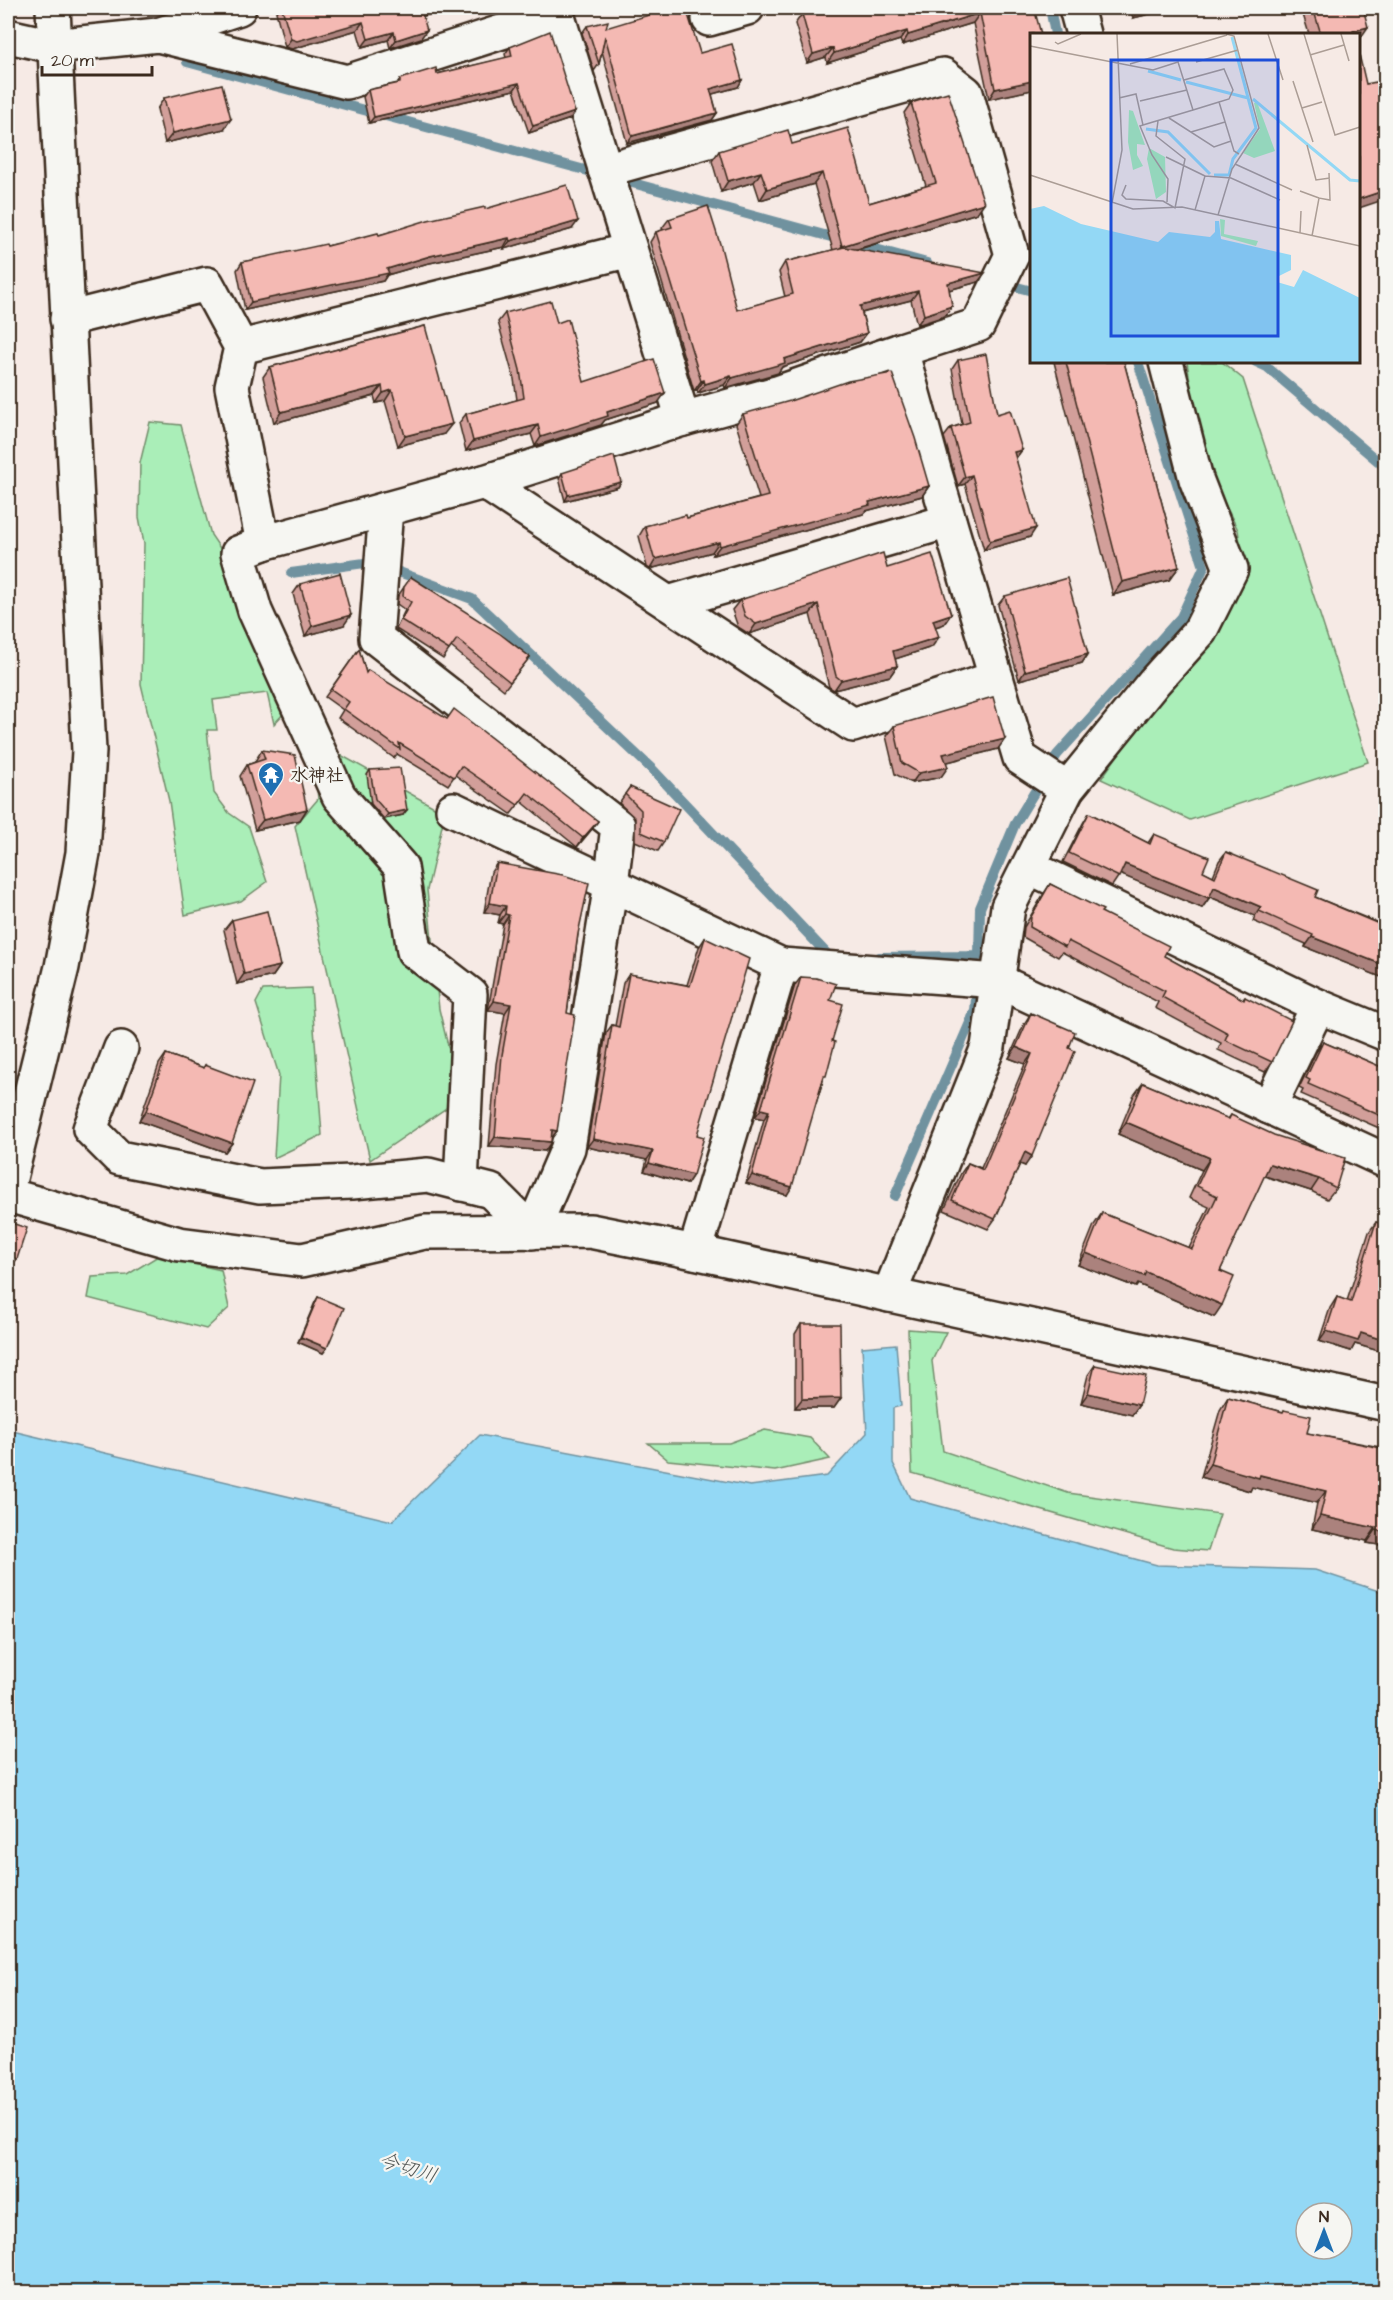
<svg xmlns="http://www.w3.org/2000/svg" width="1393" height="2300" font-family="'Architects Daughter','Klee One',sans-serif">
  <rect width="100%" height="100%" fill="#f6eae5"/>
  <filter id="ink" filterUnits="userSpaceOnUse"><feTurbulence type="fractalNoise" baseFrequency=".0167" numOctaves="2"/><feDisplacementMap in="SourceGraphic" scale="12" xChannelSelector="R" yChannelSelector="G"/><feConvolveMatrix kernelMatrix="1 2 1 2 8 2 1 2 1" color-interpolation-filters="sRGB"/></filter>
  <g filter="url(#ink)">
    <g fill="#aaeeb8" stroke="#728c6b" stroke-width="1.5">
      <polygon points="1187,362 1222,362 1243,379 1368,762 1190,820 1101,779 1245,576 1238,530 1202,459"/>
      <polygon points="150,422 181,425 211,535 226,557 285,712 274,724 267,693 213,700 217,730 207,730 214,793 229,813 249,827 267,882 241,901 185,915 169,801 141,684 144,543 139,517 140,463"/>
      <polygon points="312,739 445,813 427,890 439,1009 451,1058 452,1104 370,1160 295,826 318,799"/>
      <polygon points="311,988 322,1135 274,1158 279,1075 256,1003 263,990"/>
      <polygon points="158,1256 221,1270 229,1308 206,1329 88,1298 92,1277 127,1275"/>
      <polygon points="908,1329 946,1332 932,1361 943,1451 1068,1493 1220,1514 1208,1551 1173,1548 912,1473"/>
      <polygon points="765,1430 810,1438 830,1459 775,1471 668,1460 648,1443 729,1443"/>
    </g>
    <path fill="#93d8f5" stroke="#70929f" stroke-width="1.5" fill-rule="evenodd" d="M896,1344L901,1406L893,1408V1463L910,1498L1157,1565L1315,1570L1385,1593L1386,1809H1382L1381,1855L1386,1856L1385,2292H8V1430L392,1521L480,1435L750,1486L827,1476L867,1433L862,1347ZM1306,2213H1342V2249H1306Z"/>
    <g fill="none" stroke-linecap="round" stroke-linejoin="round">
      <g stroke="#70929f" stroke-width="10">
        <polyline points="1050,8 1055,34"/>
        <polyline points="187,62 927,263"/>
        <polyline points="968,274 1032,291"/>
        <polyline points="1256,362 1267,367 1386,468"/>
        <polyline points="291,573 372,562 472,599 654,771 830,957 836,957"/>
        <polyline points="879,957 979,956 980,908 1015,824 1057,755 1181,617 1204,567 1138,362"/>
        <polyline points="895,1196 975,1011 977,984"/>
      </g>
      <defs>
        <g id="minor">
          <polyline points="1076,8 1083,34"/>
          <polyline points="709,19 747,8"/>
          <polyline points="158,35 239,8"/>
          <polyline points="8,36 53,46 158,35 347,82 557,14 683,419 777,393 901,350 934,470 1020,758 1067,789"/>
          <polyline points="605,170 943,75 966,93 1012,255 978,325 901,350"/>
          <polyline points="67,319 207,284 241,347 232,387 263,543 484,482 683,419"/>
          <polyline points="241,347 630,250"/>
          <polyline points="484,482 853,725 996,678"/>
          <polyline points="263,543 238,553 255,611 339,796 401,867 414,951 470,994 461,1184"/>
          <polyline points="668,603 949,521"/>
          <polyline points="453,809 781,965 695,1252"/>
          <polyline points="1029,867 1318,1006 1386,1034"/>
          <polyline points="781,965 998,981 1386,1161"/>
          <polyline points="121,1048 90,1129 119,1158 260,1186 352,1182 428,1175 491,1191 532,1232 568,1148 611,884 618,826 376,638 386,509"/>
          <polyline points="1269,1107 1318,1006"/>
          <polyline points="8,1186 62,967 83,853 89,751 53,8"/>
          <polyline points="8,1195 179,1244 302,1260 425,1232 590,1231 690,1251 1386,1404"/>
          <polyline points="889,1295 988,1047 1008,907 1067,789 1154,682 1200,631 1231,569 1196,479 1166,362"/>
        </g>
      </defs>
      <use href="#minor" stroke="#3b2a1e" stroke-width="38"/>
      <use href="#minor" stroke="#f6f6f2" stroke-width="33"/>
    </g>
    <g fill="#d29f9a" stroke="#3b2a1e" stroke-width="1.5">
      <polygon points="279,8 454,8 423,16 421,38 390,48 388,40 362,47 357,30 292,49 285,47 276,12"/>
      <polygon points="1034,8 1032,34 1032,90 989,99 973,23 902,45 900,40 827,63 826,57 807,63 795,24 802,14"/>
      <polygon points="1130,8 1174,8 1133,18"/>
      <polygon points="1301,8 1363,8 1359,40 1359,34 1309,34"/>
      <polygon points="587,26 606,28 700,53 742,80 738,87 712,94 717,113 712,120 627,143 602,51 599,64 594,71 582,33"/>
      <polygon points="510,47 575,112 570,119 529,133 514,90 369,123 363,97 368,90 398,83 400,79 437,74 506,58 505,54"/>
      <polygon points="164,98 224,129 165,143 157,109"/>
      <polygon points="911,103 977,213 856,250 978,282 949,290 952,306 945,316 917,325 911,300 862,313 867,333 860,342 782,367 778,373 771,375 725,388 724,385 698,393 697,390 694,391 650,242 656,232 663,230 662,228 669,219 737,310 785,297 779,272 785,262 833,250 814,184 760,200 754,182 721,192 712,161 719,151 792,144 869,203 926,186 904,113"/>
      <polygon points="485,209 572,229 504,249 504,247 425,264 387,275 383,281 245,310 237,270 242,262 327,246 379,235"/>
      <polygon points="505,313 557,323 584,382 658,403 605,420 601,425 535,446 531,434 466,451 459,423 466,414 517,400 514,379 498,322"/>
      <polygon points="425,326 444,434 398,446 385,401 376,403 374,396 274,423 263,377 270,367"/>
      <polygon points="958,360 997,414 1022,450 1016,458 1030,537 984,550 965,484 958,486 944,437 951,428 962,424 952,369"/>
      <polygon points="1054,362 1124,362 1179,567 1169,580 1113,595"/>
      <polygon points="743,414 929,486 922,496 866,511 863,514 713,555 712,552 650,569 647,567 639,536 645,526 687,518 759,498 736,424"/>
      <polygon points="562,473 621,482 618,487 565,501 559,478"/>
      <polygon points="887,568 951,614 944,624 935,627 932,647 895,659 897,666 890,676 834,690 829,687 810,614 749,634 738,627 732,610 740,600"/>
      <polygon points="300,584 344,625 305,636 293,594"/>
      <polygon points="404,587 530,657 504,690 451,647 443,659 396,629 405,610 397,604 398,596"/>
      <polygon points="1005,596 1088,654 1082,663 1019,680 998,605"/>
      <polygon points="359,649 366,673 598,821 592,829 577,847 521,801 511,814 455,775 448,785 397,754 394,758 338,718 343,710 325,697"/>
      <polygon points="894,726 998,749 947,762 941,777 912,783 895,774 886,736"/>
      <polygon points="262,750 307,809 300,820 255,830 240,776 247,765 255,762 255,761"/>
      <polygon points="370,770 403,815 384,819 371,804 367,775"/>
      <polygon points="630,787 664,842 658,851 635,841 635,818 619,803"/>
      <polygon points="1089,813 1148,843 1154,834 1203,871 1213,876 1219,861 1226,852 1315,897 1386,926 1386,979 1305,947 1306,944 1253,921 1255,916 1210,897 1202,908 1120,874 1112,886 1063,862 1083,823"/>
      <polygon points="497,863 578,934 567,1013 557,1131 552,1138 545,1151 489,1146 496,1064 505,1013 488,1010 503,924 498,923 500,915 484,912 491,872"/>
      <polygon points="1050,884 1101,912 1164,956 1243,999 1245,997 1272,1062 1265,1072 1218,1050 1221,1043 1155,1008 1158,1002 1062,952 1058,957 1023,937 1024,927 1043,895"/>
      <polygon points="232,920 280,966 273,976 237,984 224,930"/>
      <polygon points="705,938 697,1135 693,1175 687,1184 644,1171 647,1160 587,1147 606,1033 612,1025 615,1026 623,983 629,974 687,985 699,947"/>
      <polygon points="801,977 830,1000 823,1081 787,1195 746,1183 764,1119 755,1117 795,985"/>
      <polygon points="1031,1013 1069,1048 1025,1166 1020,1164 995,1219 988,1229 944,1210 961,1173 968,1163 981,1168 1025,1064 1009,1058 1024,1024"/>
      <polygon points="1323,1042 1386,1069 1386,1131 1301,1094 1303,1090 1299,1088 1316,1052"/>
      <polygon points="166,1054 203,1068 205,1065 232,1143 225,1152 139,1121 159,1064"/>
      <polygon points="1143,1083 1228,1119 1231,1115 1336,1188 1327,1199 1311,1191 1264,1176 1220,1271 1214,1317 1138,1284 1136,1287 1078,1265 1094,1225 1102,1213 1189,1248 1209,1207 1189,1198 1202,1170 1118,1134 1134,1095"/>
      <polygon points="1376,1222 1386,1225 1386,1347 1382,1352 1355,1344 1351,1351 1319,1341 1330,1308 1337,1297 1347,1301 1369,1232"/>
      <polygon points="318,1297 327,1348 323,1353 298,1342 315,1302"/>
      <polygon points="801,1324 841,1398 834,1408 795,1408 795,1334"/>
      <polygon points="1095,1365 1139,1405 1132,1415 1081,1403 1088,1375"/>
      <polygon points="1228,1397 1283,1412 1284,1410 1307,1433 1385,1448 1386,1446 1386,1546 1367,1543 1367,1541 1312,1529 1317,1503 1252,1487 1250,1491 1201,1477 1220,1410"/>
    </g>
    <g fill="#ab827d" stroke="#3b2a1e" stroke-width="1.5">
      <polygon points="431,8 454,8 416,18 421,10"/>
      <polygon points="1141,8 1174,8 1133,18"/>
      <polygon points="980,13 973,23 902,45 908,35"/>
      <polygon points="363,22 357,30 292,49 285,47 291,39"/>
      <polygon points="1368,27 1359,40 1359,34 1351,34 1353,31"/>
      <polygon points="427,30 421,38 390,48 396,40"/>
      <polygon points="907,31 900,40 827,63 834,53"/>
      <polygon points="394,32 388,40 362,47 368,39"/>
      <polygon points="833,48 826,57 807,63 813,54"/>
      <polygon points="742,80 738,87 705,96 710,89"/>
      <polygon points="1032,81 1032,90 989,99 995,89"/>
      <polygon points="519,83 514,90 369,123 374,117"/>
      <polygon points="575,112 570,119 529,133 533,126"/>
      <polygon points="717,113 712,120 627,143 632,136"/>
      <polygon points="231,119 224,129 165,143 173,133"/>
      <polygon points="761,172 754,182 721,192 728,181"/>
      <polygon points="822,173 814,184 760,200 767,189"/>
      <polygon points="1386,190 1386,199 1359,208 1359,199"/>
      <polygon points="984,203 977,213 834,256 842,246"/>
      <polygon points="578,221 572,229 504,249 510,241"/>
      <polygon points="509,238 504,247 425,264 387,275 383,281 245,310 251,302 387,269 430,256"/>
      <polygon points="985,273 978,282 941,292 948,283"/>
      <polygon points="918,291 911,300 853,315 860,306"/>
      <polygon points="952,306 945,316 917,325 924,315"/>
      <polygon points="867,333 860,342 782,367 778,373 771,375 725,388 732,378 784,359"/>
      <polygon points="731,376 724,385 698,393 705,384"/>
      <polygon points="704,380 697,390 694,391 701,381"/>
      <polygon points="382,386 374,396 274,423 281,412"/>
      <polygon points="392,390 385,401 376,403 383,393"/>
      <polygon points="665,393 658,403 605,420 601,425 535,446 541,437 607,412"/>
      <polygon points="452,424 444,434 398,446 405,436"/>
      <polygon points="538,425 531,434 466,451 473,441"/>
      <polygon points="1022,450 1015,459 1014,452"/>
      <polygon points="972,475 965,484 958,486 965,477"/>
      <polygon points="621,482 618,487 565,501 568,495"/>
      <polygon points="929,486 922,496 866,511 863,514 713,555 720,546 869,502"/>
      <polygon points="1036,528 1030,537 984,550 990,541"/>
      <polygon points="719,542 712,552 650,569 656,559"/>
      <polygon points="1179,567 1169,580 1113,595 1122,582"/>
      <polygon points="818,604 810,614 749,634 756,624"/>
      <polygon points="951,614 944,624 926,630 933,620"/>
      <polygon points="351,615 344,625 305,636 312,626"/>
      <polygon points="939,637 932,647 886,662 893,651"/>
      <polygon points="1088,654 1082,663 1019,680 1025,671"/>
      <polygon points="897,666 890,676 834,690 841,680"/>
      <polygon points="1005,739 998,749 936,765 943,754"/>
      <polygon points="948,767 941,777 912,783 919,773"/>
      <polygon points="307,809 300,820 255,830 263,820"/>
      <polygon points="407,810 403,815 384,819 388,814"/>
      <polygon points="598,821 592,829 577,847 583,838"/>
      <polygon points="1125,864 1209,898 1202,908 1119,874"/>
      <polygon points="1214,887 1261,907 1255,916 1208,896"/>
      <polygon points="490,903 506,906 500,915 484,912"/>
      <polygon points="505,914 509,915 503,924 498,923"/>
      <polygon points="1312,937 1386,966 1386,979 1305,947"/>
      <polygon points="280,966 273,976 237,984 244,974"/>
      <polygon points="494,1001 511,1004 505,1013 488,1010"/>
      <polygon points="1016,1047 1032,1054 1025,1064 1009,1058"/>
      <polygon points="761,1109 769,1111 764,1119 755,1117"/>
      <polygon points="146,1111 232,1143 225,1152 139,1121"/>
      <polygon points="1126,1122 1210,1158 1202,1170 1118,1134"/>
      <polygon points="552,1130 557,1131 550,1140"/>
      <polygon points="495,1137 551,1142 545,1151 489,1146"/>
      <polygon points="593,1139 653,1151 647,1160 587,1147"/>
      <polygon points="1025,1152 1032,1156 1025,1166 1018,1163"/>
      <polygon points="649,1163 693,1175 687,1184 644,1171"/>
      <polygon points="1270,1164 1319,1179 1311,1191 1262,1175"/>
      <polygon points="752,1175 792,1187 787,1195 746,1183"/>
      <polygon points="1086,1253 1146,1272 1222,1305 1214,1317 1138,1284 1136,1287 1078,1265"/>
      <polygon points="8,1256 17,1259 9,1269 8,1268"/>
      <polygon points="1326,1331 1361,1333 1386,1341 1386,1347 1382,1352 1355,1344 1351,1351 1319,1341"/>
      <polygon points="301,1337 327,1348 323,1353 298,1342"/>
      <polygon points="1088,1393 1139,1405 1132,1415 1081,1403"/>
      <polygon points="841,1398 834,1408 795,1408 802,1399"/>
      <polygon points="1210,1464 1260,1475 1326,1491 1317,1503 1252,1487 1250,1491 1201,1477"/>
      <polygon points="1320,1516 1376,1528 1367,1541 1312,1529"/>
      <polygon points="1376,1530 1386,1532 1386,1546 1367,1543"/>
    </g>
    <g fill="#f4b9b3" stroke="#3b2a1e" stroke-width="1.5">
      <polygon points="282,8 431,8 421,10 427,30 396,40 394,32 368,39 363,22 297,41 291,39"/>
      <polygon points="672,8 686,8 700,53 732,44 742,80 710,89 717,113 632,136 605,36 599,64 587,26 608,21 606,28"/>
      <polygon points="825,8 1034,8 1041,34 1032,34 1032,81 995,89 980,13 908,35 907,31 834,53 833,48 813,54 802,14"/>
      <polygon points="1313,8 1363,8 1368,27 1353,31 1354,34 1321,34"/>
      <polygon points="550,31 575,112 533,126 519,83 374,117 368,90 400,83 400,79 436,68 437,74 512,56 510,47"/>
      <polygon points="1359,54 1366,84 1386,80 1386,190 1359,199"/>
      <polygon points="222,84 231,119 173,133 164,98"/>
      <polygon points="948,92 984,203 842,246 822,173 767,189 761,172 728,181 719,151 788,130 792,144 848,128 869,203 936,183 911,103"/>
      <polygon points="567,185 578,221 510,241 509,238 430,256 387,269 389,273 251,302 242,262 326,244 327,246 378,233 379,235 428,220 485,207 485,209"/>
      <polygon points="708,206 721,247 737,310 793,294 785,262 844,247 985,273 948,283 952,306 924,315 918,291 860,306 867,333 784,359 785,363 778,365 732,378 731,376 705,384 704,380 701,381 656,232 672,227 669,219"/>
      <polygon points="551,301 557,323 568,319 584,382 654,359 665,393 607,412 608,416 541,437 538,425 473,441 466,414 524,398 520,370 505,313"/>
      <polygon points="425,326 452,424 405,436 392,390 383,393 382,386 281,412 270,367"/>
      <polygon points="986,354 997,414 1010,410 1022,450 1014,452 1036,528 990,541 972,475 965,477 951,428 970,422 958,360"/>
      <polygon points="1066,362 1124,362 1179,567 1122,582"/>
      <polygon points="892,373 915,438 929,486 869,502 870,505 720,546 719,542 656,559 654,558 645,526 686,515 687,518 768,496 743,414 790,401 848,381"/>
      <polygon points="614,456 621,482 568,495 562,473"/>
      <polygon points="8,508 12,509 8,528"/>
      <polygon points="883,553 887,568 932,554 951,614 933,620 939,637 893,651 897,666 841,680 836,676 818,604 756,624 745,616 740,600"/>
      <polygon points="340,573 351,615 312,626 300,584"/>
      <polygon points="411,577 499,633 530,657 510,682 457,639 449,650 401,620 411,602 403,596 404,587"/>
      <polygon points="1067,578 1088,654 1025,671 1005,596"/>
      <polygon points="359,649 366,673 368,670 447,719 454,709 598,821 583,838 527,793 518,805 461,766 454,777 399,743 400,749 344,709 349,702 331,689"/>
      <polygon points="993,697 1005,739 943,754 948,767 919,773 902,763 894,726"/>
      <polygon points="262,750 295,755 307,809 263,820 247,765 265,759"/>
      <polygon points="400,768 407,810 388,814 375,799 370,770"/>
      <polygon points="630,787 679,809 664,842 641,832 641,810 625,794"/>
      <polygon points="1089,813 1150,844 1154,834 1209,857 1203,871 1215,877 1226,852 1318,890 1315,897 1386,927 1386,966 1312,937 1313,935 1259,911 1261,907 1214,887 1209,898 1125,864 1119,877 1069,853"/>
      <polygon points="497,863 563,875 589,883 578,934 567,1013 575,1015 557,1131 552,1130 551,1142 495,1137 502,1055 511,1004 494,1001 509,915 505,914 506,906 490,903"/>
      <polygon points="1050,884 1103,910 1101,912 1169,946 1164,956 1244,1000 1245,997 1292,1021 1272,1062 1225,1040 1228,1033 1162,997 1165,991 1068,941 1065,947 1030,927 1031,917"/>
      <polygon points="267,911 280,966 244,974 232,920"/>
      <polygon points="705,938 749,959 697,1135 704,1137 693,1175 649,1163 653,1151 593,1139 612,1025 619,1027 629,974 690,986"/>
      <polygon points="801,977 816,978 836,984 830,1000 843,1004 832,1041 835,1042 826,1076 824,1076 792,1187 752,1175 769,1111 761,1109"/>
      <polygon points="1031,1013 1075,1032 1069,1048 1075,1051 1032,1156 1025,1152 995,1219 952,1200 968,1163 983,1170 1032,1054 1016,1047"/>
      <polygon points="1323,1042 1386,1069 1386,1118 1308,1084 1310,1080 1306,1078"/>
      <polygon points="166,1054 204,1068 205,1065 253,1083 232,1143 146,1111"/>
      <polygon points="1143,1083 1229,1119 1231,1115 1274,1135 1345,1158 1336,1188 1319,1179 1270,1164 1220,1271 1234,1277 1222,1305 1146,1272 1144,1276 1086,1253 1102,1213 1192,1249 1217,1196 1197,1186 1210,1158 1126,1122"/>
      <polygon points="8,1222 27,1228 17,1259 8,1256"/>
      <polygon points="1376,1222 1386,1225 1386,1341 1361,1333 1358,1341 1326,1331 1337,1297 1351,1302"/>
      <polygon points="318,1297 344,1308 327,1348 301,1337"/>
      <polygon points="801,1324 840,1324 841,1398 802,1399"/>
      <polygon points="1095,1365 1146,1376 1139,1405 1088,1393"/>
      <polygon points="1228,1397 1283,1412 1284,1410 1311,1416 1307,1433 1386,1449 1386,1532 1376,1530 1376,1528 1320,1516 1326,1491 1260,1475 1259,1478 1210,1464"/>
    </g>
  </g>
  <defs>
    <symbol id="temple-pin" viewBox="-11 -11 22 30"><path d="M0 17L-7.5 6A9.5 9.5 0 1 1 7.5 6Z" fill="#1f6fb2" stroke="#f6f6f2"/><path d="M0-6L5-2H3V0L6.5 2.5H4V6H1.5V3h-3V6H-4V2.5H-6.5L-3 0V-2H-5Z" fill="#fff"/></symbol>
  </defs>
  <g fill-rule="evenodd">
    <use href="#temple-pin" x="256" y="760" width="30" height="40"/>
  </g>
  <g text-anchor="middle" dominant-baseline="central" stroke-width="4.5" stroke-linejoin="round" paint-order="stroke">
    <g font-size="18" font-weight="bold" fill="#3b2a1e" stroke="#f6f6f2" text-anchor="start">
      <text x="290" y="775">水神社</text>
    </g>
    <g font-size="20" font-style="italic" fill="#515654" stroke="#f6f6f2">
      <text transform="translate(408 2168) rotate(17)">今切川</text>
    </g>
  </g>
  <g transform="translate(1030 33)">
    <rect width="330" height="330" fill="#f6eae5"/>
    <path d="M227,69L245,118L224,125L213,120L230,96L224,70ZM99,77L103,78L115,112L107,111V122L113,133L103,137L98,109ZM119,115L135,124L136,159L126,166L117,126ZM190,186L195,187L194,201L228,208L226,213L191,203Z" fill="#aaeeb8"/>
    <path d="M14,173L51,191L128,209L139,199L180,204L185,199V188H189L191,206L261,222V237L247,244V249L264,254L273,237L330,265V329H0V176Z" fill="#93d8f5"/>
    <path fill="none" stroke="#93d8f5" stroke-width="3" d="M118,38L151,47M156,49L218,65M223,66L320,147L330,148M116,96L138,99L180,141M184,142H199L203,126L226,95L202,4"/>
    <path fill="none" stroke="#ab9d95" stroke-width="1.5" d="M238,1L253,47M274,1L305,102L330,94M311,1L319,28M25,9L28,11L51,1M0,13L123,37L148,29L163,77L189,69L204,118L209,121M280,22L314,12M166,29L208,17M100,31L197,2M154,47L194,36L203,57L199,66L189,69M263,48L283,109M89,65L106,61L113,92L163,77M110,68L157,57M272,75L292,69M139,85L184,114L201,108M113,92L110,93L122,122L138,146L137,169M161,99L195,89M277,112L286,147L300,145M136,124L175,143L165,177M205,131L262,157M0,142L103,176L152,174L330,213M175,143L201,145L250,167M96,152L92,162L96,166L133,168L145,175L155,126L126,103L128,88M270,158L289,165M82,170L92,117L87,1M188,182L202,136L229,95L204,3L196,1M270,200L271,178M282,203L289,165L300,167L299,140"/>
    <path fill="#1d4ed8" fill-opacity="0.15" stroke="#1d4ed8" stroke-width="3" d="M81,27H248V303H81Z"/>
    <rect width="330" height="330" fill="none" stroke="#3b2a1e" stroke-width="3"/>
  </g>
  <rect width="1393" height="2300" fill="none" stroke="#f6f6f2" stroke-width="30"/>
  <rect x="15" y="15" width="1363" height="2270" fill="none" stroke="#3b2a1e" stroke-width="2" filter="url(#ink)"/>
  <g transform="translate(1324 2231)"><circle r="28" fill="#f6f6f2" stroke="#aba49d" stroke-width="1.5"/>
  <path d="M0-4.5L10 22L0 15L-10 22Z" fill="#1f6fb2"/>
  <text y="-9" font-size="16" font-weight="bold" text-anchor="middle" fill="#3b2a1e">N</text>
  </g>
  <path d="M42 66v9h110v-9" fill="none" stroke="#3b2a1e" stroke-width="3"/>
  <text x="51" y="66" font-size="18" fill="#3b2a1e" stroke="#f6f6f2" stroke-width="4.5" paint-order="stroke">20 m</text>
</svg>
